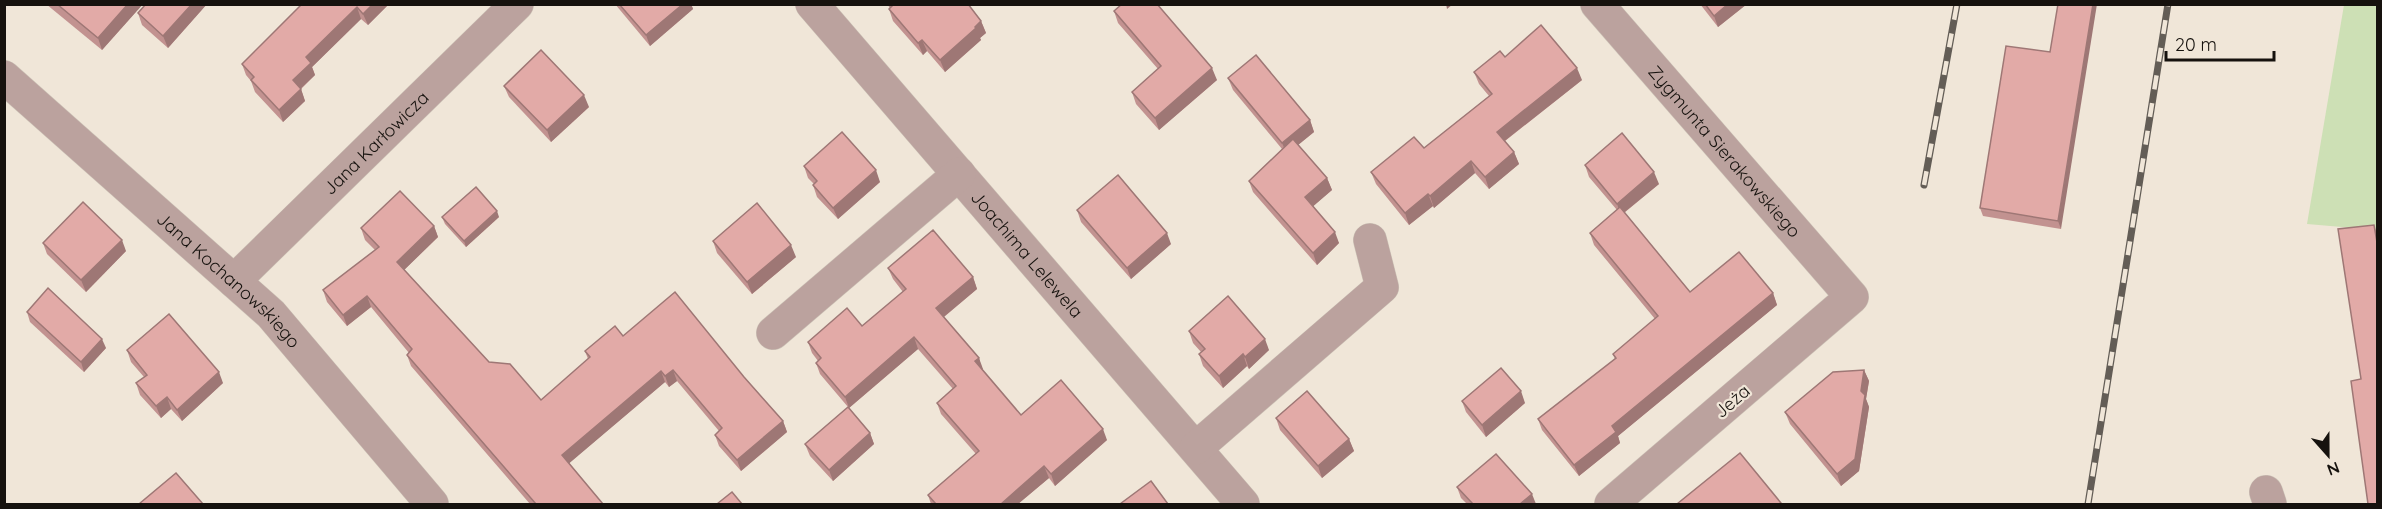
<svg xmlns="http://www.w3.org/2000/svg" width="2382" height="509" font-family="Quicksand,sans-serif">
  <rect width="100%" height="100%" fill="#f0e6d8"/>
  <polygon fill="#cde0b5" points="2344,5 2377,5 2377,230 2307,224"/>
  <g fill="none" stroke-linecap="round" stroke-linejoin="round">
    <defs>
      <g id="minor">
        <path id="s1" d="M812,4L1243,504"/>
        <path id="s2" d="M1597,4L1852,297L1611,504"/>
        <path id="s3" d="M4,77L271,314L432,504"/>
        <path id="s4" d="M234,281L517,4"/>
        <polyline points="773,333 959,174"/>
        <polyline points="1196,448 1382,287 1370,240"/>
        <polyline points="2266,492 2270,504"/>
      </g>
    </defs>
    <use href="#minor" stroke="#cdc4b8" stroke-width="34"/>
    <use href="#minor" stroke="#bba29e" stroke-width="33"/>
    <defs>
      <g id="rail">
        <polyline points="1924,185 1957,4"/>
        <polyline points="2088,504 2168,4"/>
      </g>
    </defs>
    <use href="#rail" stroke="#635d56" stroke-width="7"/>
    <use href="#rail" stroke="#f0e6d8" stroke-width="4.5" stroke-dasharray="14" stroke-linecap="butt"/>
  </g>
  <g fill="#c29290">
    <polygon points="46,4 143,4 102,50"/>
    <polygon points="146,4 207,4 168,48 142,25 138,13"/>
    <polygon points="302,4 389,4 368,25 361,19 312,67 315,75 301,89 305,101 283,122 255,92 251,81 246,75 242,64"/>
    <polygon points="615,4 691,4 693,9 650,46"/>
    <polygon points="887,4 968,4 981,21 986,33 980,38 981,40 945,72 927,51 923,55 893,21 889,9 890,8"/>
    <polygon points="1700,4 1747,4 1718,27"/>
    <polygon points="1114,11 1217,80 1159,130 1136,104 1132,92 1158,69 1118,23"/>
    <polygon points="2050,52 2061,229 1983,216 1980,208"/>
    <polygon points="1505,57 1582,80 1505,141 1514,152 1519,164 1489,189 1475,173 1434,208 1433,206 1409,225 1376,184 1371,172 1424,148 1489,96 1479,84 1474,72"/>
    <polygon points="1228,78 1310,120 1314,132 1298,145 1327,178 1332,190 1313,206 1339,243 1317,265 1253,192 1249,181 1282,149 1233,90"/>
    <polygon points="504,86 589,107 551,142 509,97"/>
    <polygon points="1585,165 1659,184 1624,213 1690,292 1773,293 1777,305 1618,436 1620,443 1579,476 1542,430 1538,419 1615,359 1613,354 1655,319 1594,245 1590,233 1617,210 1589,177"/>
    <polygon points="804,166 880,182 838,219 817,197 813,185 814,184 808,178"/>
    <polygon points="1077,210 1171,244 1131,279 1081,222"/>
    <polygon points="442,217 499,217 466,247 445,224"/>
    <polygon points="434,226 438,237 404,270 489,362 541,400 588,359 585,351 623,336 744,377 783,421 787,432 741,471 719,446 715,435 719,431 677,381 669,387 665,382 569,463 603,504 530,504 411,366 407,355 409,353 371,307 347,326 327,302 323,290 375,250 365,240 361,228"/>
    <polygon points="713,241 796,257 752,294 717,253"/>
    <polygon points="43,243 126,251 86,292 47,254"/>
    <polygon points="888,268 973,277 977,289 944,317 979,358 982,370 1021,415 1107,440 1055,486 1049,478 1018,504 931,504 928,495 976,454 941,414 937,403 953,389 918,349 849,408 870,433 874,444 833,481 810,456 805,444 848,407 820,374 816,363 818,361 812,353 808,342 862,326 903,292 893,279"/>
    <polygon points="27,312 106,348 84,372 30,322"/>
    <polygon points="1189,331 1269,350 1249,369 1247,366 1223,388 1203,366 1199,354 1201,352 1193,343"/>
    <polygon points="127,350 223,383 182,421 171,409 161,418 140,395 136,383 144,377 131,362"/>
    <polygon points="1864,370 1869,381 1866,399 1869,407 1859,471 1841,486 1790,424 1785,412"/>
    <polygon points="1462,401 1525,403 1486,437 1466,412"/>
    <polygon points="1276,418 1349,439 1354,451 1322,478 1280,430"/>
    <polygon points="1457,487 1536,504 1467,504 1461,498"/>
  </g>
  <g fill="#9e7775">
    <polygon points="128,4 143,4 102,50 98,38"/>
    <polygon points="192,4 207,4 168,48 163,36"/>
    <polygon points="373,4 389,4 368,25 363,14"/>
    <polygon points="683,4 691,4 693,9 650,46 646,35"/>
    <polygon points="1446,4 1453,4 1447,9"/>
    <polygon points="1728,4 1747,4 1718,27 1714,16"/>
    <polygon points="2093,4 2097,4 2061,229 2058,221"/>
    <polygon points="357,7 361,19 312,67 315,75 297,92 293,80 306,57"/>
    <polygon points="981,21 986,33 980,38 981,40 945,72 940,60"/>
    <polygon points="922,40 927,51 923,55 918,43"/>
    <polygon points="1212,68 1217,80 1159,130 1155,118"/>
    <polygon points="1577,68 1582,80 1502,143 1497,132"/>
    <polygon points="301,89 305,101 283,122 279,110"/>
    <polygon points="584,95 589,107 551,142 547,130"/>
    <polygon points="1310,120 1314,132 1287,154 1282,143"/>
    <polygon points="1514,152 1519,164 1489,189 1485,177"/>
    <polygon points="1471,161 1475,173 1434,208 1430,196"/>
    <polygon points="876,170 880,182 838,219 833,208"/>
    <polygon points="1654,172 1659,184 1621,215 1617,204"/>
    <polygon points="1327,178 1332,190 1310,209 1305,197"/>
    <polygon points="1428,194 1433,206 1409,225 1405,213"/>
    <polygon points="497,211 499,217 466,247 464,241"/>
    <polygon points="2374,225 2378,238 2378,248"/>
    <polygon points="434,226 438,237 401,273 397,262"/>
    <polygon points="1335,232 1339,243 1317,265 1313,253"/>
    <polygon points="1167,233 1171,244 1131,279 1127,268"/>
    <polygon points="122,240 126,251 86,292 81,280"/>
    <polygon points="791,245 796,257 752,294 747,282"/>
    <polygon points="973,277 977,289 940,320 936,308"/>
    <polygon points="1773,293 1777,305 1618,436 1620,443 1579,476 1574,465 1612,426"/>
    <polygon points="367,296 371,307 347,326 343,315"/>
    <polygon points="914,337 918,349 849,408 845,397"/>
    <polygon points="102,339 106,348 84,372 81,362"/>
    <polygon points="1265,339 1269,350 1249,369 1245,357"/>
    <polygon points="1243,354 1247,366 1223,388 1219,376"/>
    <polygon points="979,358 983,369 979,373 975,361"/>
    <polygon points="673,370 677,381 669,387 665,376"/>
    <polygon points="1864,370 1869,381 1866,399 1869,407 1859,471 1841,486 1837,474 1861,391"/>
    <polygon points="661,371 665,382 566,466 562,455"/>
    <polygon points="219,372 223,383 182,421 177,410"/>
    <polygon points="1521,391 1525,403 1486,437 1482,425"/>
    <polygon points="167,397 171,409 161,418 156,406"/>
    <polygon points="783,421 787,432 741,471 737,460"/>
    <polygon points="1103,429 1107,440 1055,486 1051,474"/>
    <polygon points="870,433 874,444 833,481 829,470"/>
    <polygon points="1349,439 1354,451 1322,478 1318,466"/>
    <polygon points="1044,466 1049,478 1018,504 1001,504"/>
    <polygon points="1532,494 1536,504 1520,504"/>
  </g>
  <g fill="#e2aaa7" stroke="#9e7775" stroke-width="1.5">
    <polygon points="57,4 128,4 98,38"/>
    <polygon points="146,4 192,4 163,36 138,13"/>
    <polygon points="302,4 373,4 363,14 357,7 306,57 311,63 293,80 301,89 279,110 251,80 254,77 242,64"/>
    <polygon points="619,4 683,4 646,35"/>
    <polygon points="892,4 968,4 981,21 975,27 976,28 940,60 922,40 918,43 889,9 893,5"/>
    <polygon points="1122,4 1157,4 1212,68 1155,118 1132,92 1161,66 1114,11"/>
    <polygon points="1705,4 1728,4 1714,16"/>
    <polygon points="2058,4 2093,4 2058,221 1980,208 2006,46 2050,52"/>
    <polygon points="1541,25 1577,68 1497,132 1514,152 1485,177 1471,161 1430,196 1428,194 1405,213 1371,172 1414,137 1424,148 1492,94 1474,72 1500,51 1505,57"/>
    <polygon points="541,50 584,95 547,130 504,86"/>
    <polygon points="1256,55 1310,120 1282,143 1228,78"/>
    <polygon points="842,132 876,170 833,208 813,185 817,181 804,166"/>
    <polygon points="1622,133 1654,172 1617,204 1585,165"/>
    <polygon points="1293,139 1327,178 1305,197 1335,232 1313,253 1249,181"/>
    <polygon points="1118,175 1167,233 1127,268 1077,210"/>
    <polygon points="476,187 497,211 464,241 442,217"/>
    <polygon points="400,191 434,226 397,262 489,362 510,364 541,400 590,357 585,351 615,326 623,336 675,292 744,377 783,421 737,460 715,435 722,428 673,370 665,376 661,371 562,455 603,504 536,504 407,355 412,349 367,296 343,315 323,290 379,247 361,228"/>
    <polygon points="83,202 122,240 81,280 43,243"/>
    <polygon points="757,203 791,245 747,282 713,241"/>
    <polygon points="1620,207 1690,292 1739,252 1773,293 1612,426 1616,432 1574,465 1538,419 1616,358 1613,354 1658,316 1590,233"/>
    <polygon points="2374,225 2378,248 2378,504 2368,504 2351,381 2361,379 2338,229"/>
    <polygon points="933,230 973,277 936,308 979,358 975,361 1021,415 1061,380 1103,429 1051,474 1044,466 1001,504 936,504 928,495 979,451 937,403 956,386 914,337 845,397 816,363 821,358 808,342 847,308 862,326 906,289 888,268"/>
    <polygon points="48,288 102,339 81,362 27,312"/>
    <polygon points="1228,296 1265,339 1245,357 1243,354 1219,376 1199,354 1205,349 1189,331"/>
    <polygon points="169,314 219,372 177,410 167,397 156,406 136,383 147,375 127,350"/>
    <polygon points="1501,368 1521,391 1482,425 1462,401"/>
    <polygon points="1864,370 1861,391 1865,395 1855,459 1837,474 1785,412 1833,372"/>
    <polygon points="1307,391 1349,439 1318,466 1276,418"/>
    <polygon points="848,407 870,433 829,470 805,444"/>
    <polygon points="1740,453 1781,503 1779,504 1677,504"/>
    <polygon points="1496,454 1532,494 1520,504 1473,504 1457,487"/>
    <polygon points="176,473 203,504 139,504"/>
    <polygon points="1151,481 1168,504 1120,504"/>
    <polygon points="732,492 742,504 717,504"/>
  </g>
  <g text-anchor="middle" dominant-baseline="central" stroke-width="4.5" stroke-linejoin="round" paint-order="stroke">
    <g font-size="18" fill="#16120e" stroke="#f0e6d8">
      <text stroke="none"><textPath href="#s4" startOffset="198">Jana Karłowicza</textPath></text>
      <text stroke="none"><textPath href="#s2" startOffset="195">Zygmunta Sierakowskiego</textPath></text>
      <text stroke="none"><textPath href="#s1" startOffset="330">Joachima Lelewela</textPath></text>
      <text stroke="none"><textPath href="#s3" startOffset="303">Jana Kochanowskiego</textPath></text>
      <text transform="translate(1732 401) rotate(-41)">Jeża</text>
    </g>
  </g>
  <rect width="2382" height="509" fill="none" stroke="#16120e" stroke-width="12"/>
  <g transform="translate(2328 455) rotate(159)" stroke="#f0e6d8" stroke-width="4.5" paint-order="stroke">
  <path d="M0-4.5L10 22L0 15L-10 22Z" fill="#16120e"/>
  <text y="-9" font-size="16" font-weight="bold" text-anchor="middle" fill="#16120e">N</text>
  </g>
  <path d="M2166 51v9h108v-9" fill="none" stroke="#16120e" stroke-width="3"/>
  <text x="2175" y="51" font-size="18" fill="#16120e" stroke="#f0e6d8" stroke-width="4.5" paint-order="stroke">20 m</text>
</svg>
